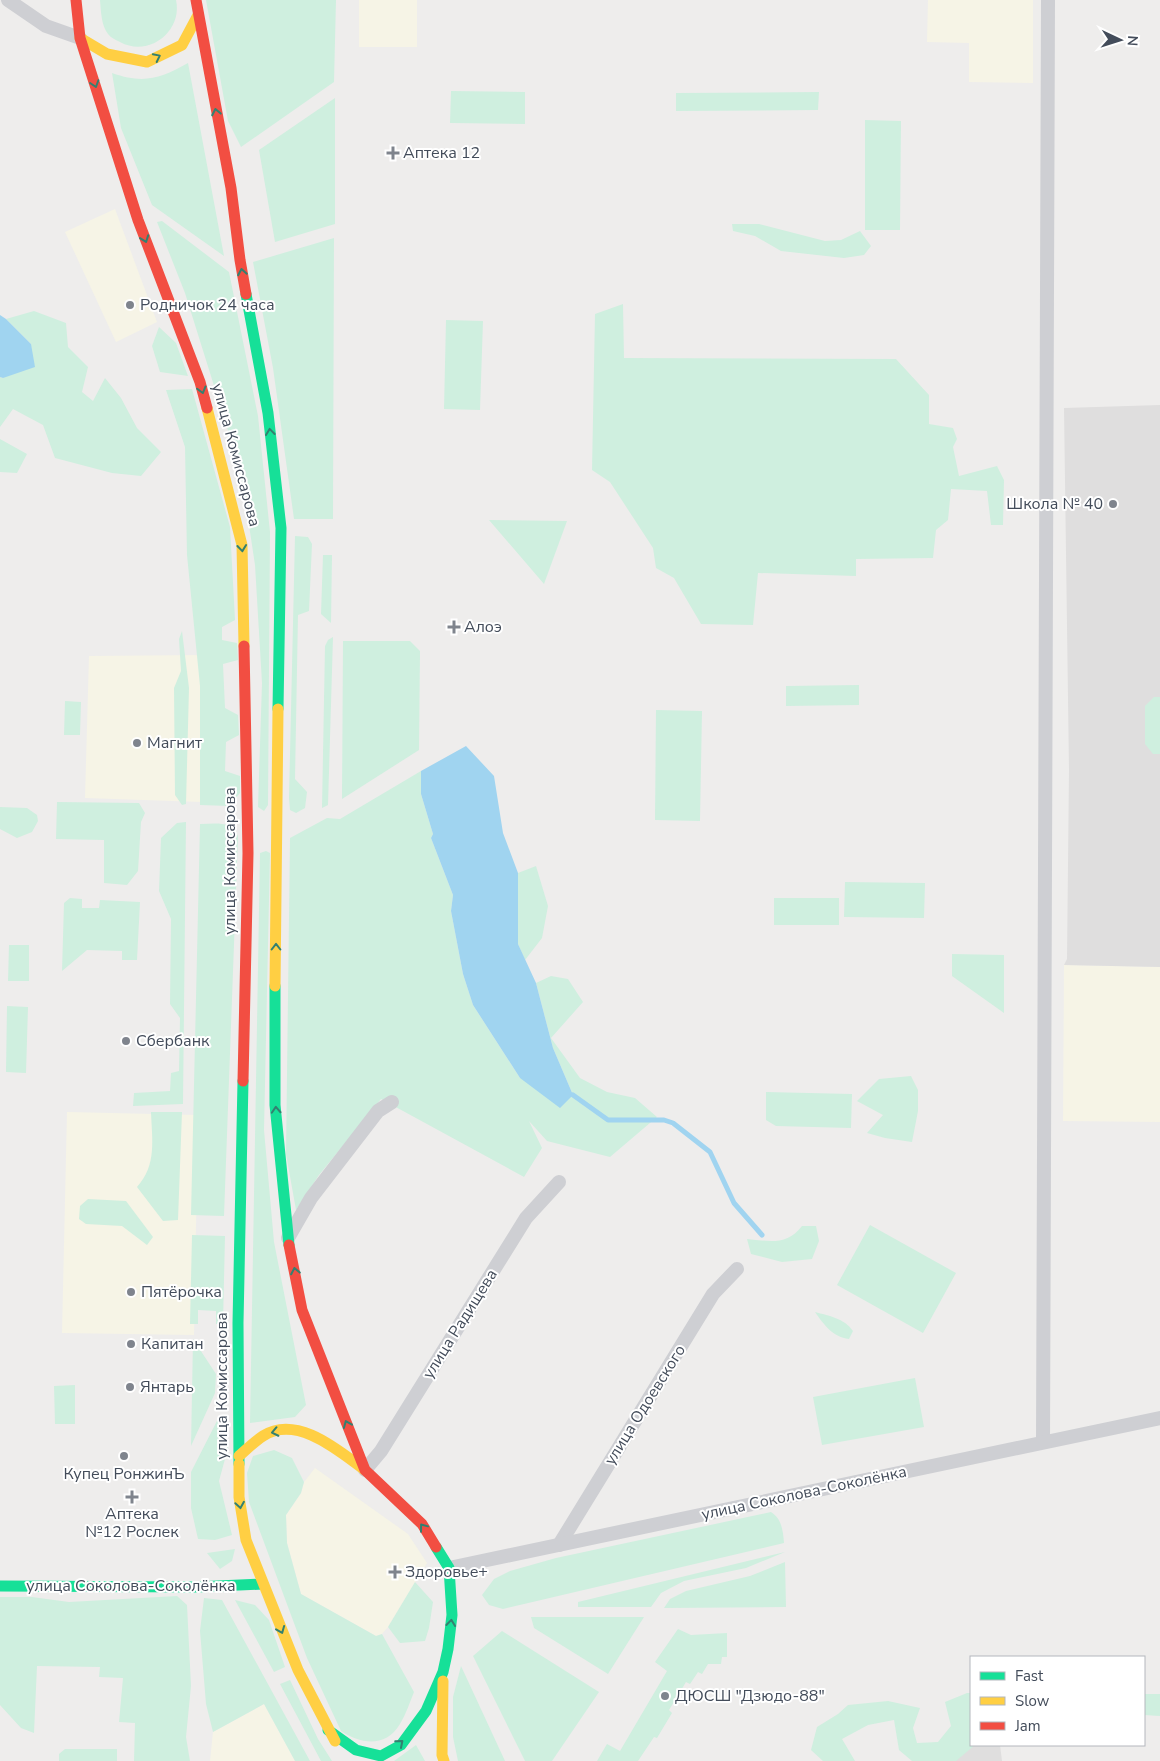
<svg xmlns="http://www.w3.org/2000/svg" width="1160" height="1761" font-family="'Nunito Sans',sans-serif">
  <rect width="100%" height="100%" fill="#eeedec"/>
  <g fill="#f6f4e6">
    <rect x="359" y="0" width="58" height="47"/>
    <polygon points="928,0 1033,0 1033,83 969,82 969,43 927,42"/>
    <polygon points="115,209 157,322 116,342 65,232"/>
    <polygon points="204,655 202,802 85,798 89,656"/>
    <polygon points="1064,965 1160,967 1160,1122 1063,1121"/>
    <polygon points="67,1112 198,1115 194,1335 62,1333"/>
    <polygon points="315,1468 408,1534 427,1563 388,1627 382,1634 376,1636 301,1594 287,1543 286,1515 301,1493 304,1482"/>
    <polygon points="264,1704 295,1761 210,1761 213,1732"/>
  </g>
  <g fill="#dfdede">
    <polygon points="1160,405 1160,967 1064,965 1067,959 1069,770 1064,408"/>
    <polygon points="971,1745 1000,1745 1002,1761 936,1761"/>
  </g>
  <g fill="#cfefdf">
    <path d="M100,0H176C183,31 149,58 120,42C116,40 111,38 108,34C101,25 101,11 100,0Z"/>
    <polygon points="206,0 336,0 334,82 241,147 228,121"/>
    <path d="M188,63L224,256L152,205L121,128L112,73C143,84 160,79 188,63Z"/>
    <polygon points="451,91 525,92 525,124 450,123"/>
    <polygon points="819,92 818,110 676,111 676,93"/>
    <polygon points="335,98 335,224 275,242 259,150"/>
    <polygon points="865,120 901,121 900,230 865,230"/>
    <polygon points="162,221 229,272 258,416 270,532 268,805 264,811 258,807 262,683 255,565 241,472 185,293 157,222"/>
    <polygon points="732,224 759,224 825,241 841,240 860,231 871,246 864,255 844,258 781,251 755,236 733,231"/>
    <polygon points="334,238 333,519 294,519 273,368 253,262"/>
    <polygon points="623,304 624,358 896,359 929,395 929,424 953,428 957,439 953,447 959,476 997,466 1004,480 1003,525 991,525 987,491 951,489 948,520 936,530 933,558 856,559 856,576 758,573 753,625 701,624 674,578 656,568 653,548 610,482 592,470 595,314"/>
    <polygon points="34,311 66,323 68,347 88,367 82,392 93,401 105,378 121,398 137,428 161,452 141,476 112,473 55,458 43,425 13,409 0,427 0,377 3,378 31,344 6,319"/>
    <polygon points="446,320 483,321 480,410 444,409"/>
    <polygon points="159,327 176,343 188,376 160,372 152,346"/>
    <polygon points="192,389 230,527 235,620 222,627 222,640 237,643 238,660 223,664 225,708 238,715 239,735 226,742 225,771 240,776 240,793 229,806 200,805 200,686 187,555 185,447 166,390"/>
    <polygon points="0,439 27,454 17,473 0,472"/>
    <polygon points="489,520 567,521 544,584"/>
    <polygon points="295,536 308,537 312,544 309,611 298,615 295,779 307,792 305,808 296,813 290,810 289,798"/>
    <polygon points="323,555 332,555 331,623 321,614"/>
    <polygon points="182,631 189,688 186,804 182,805 175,795 174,688 181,671 179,639"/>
    <polygon points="333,637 328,805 322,808 325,646 328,640"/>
    <polygon points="343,641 410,641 420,651 419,750 342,799"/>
    <polygon points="859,685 859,705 786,706 786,686"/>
    <polygon points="1154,697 1160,697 1160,754 1153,754 1145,744 1145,706"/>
    <polygon points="65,701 81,702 80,735 64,735"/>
    <polygon points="656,710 702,711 700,821 655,820"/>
    <polygon points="421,771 421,794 433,834 431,838 453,895 451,911 463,974 473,1005 520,1078 573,1095 553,1048 536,983 551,976 568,979 583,1002 551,1038 580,1078 607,1092 635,1098 657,1117 610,1157 547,1141 529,1121 542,1148 524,1177 381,1099 319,1175 296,1210 286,1154 290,838 327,818 340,819"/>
    <polygon points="57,802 139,803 145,813 141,822 138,871 127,885 104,883 104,840 56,839"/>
    <polygon points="0,807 27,808 37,815 38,821 32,832 17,838 0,829"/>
    <polygon points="186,822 183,1104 133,1106 134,1093 170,1091 171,1073 179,1071 180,1018 170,1004 171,919 159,891 161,838 177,823"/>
    <path d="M200,824C216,824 230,820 238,836L224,1216L191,1215Z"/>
    <polygon points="266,851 270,853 264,1130 274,1242 306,1405 295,1417 250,1423 260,853"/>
    <polygon points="536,866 548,906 542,938 525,960 518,944 518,873"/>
    <polygon points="845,882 925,883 924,918 844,917"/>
    <polygon points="70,898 82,899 82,908 99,908 100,900 140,902 137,960 122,960 122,951 87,950 62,971 64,903"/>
    <rect x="774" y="898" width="65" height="27"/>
    <polygon points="9,945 29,945 29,981 8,981"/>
    <polygon points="952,954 1004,955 1004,1013 952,976"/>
    <polygon points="7,1006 28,1007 26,1073 6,1072"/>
    <polygon points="911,1076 918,1090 918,1111 912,1142 885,1138 867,1133 883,1115 857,1101 879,1079"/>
    <polygon points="766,1092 852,1094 851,1128 776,1126 766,1120"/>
    <path d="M151,1112H182L178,1220L163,1221L137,1187C157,1165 152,1140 151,1112Z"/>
    <polygon points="88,1199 126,1201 153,1237 147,1245 122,1226 86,1224 79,1219 80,1206"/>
    <polygon points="870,1225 956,1273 923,1333 837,1285"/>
    <path d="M802,1226H816L819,1241L812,1259L782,1262L751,1254L747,1239C769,1241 787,1246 802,1226Z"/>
    <polygon points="192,1235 225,1236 223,1324 216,1324 216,1311 198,1310 198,1324 190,1324"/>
    <path d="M815,1312C829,1316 844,1318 853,1331L849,1339C833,1337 824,1325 815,1312Z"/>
    <polygon points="193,1339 216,1374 215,1393 191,1446"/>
    <polygon points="915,1378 924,1427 822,1445 813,1397"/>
    <polygon points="75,1385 75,1424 55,1424 54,1386"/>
    <polygon points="219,1417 225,1417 228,1448 219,1481 232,1535 215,1540 198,1539 191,1508 191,1472"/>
    <path d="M274,1450L292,1458L304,1482L301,1493L286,1515L287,1543L301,1594L376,1636L382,1634L414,1692C410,1702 406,1714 400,1724C386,1748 360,1744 341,1731L307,1658L249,1502L247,1473L253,1456Z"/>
    <path d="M771,1512C782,1519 783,1531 784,1543L503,1609L489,1605L482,1595L494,1579L510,1571L556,1558Z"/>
    <polygon points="235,1549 232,1561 220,1569 207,1553"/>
    <polygon points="785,1552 746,1568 684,1581 661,1593 651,1607 578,1607 578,1602"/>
    <polygon points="785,1562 786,1607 664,1608 670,1599 686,1591 750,1576"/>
    <polygon points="415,1582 433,1602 429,1628 425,1641 400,1643 388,1627"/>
    <polygon points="177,1596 187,1605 191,1686 186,1737 190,1761 134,1761 135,1723 119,1722 123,1678 99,1677 100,1667 37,1666 34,1733 21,1728 0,1705 0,1597 32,1597 69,1602"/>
    <polygon points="204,1598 222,1600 310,1761 295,1761 264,1704 213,1732 206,1704 200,1631"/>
    <polygon points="235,1600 255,1605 269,1620 285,1667 274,1672"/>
    <polygon points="531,1617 644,1617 608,1674 534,1628"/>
    <polygon points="678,1629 691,1635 727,1633 727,1657 722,1657 721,1664 708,1664 702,1674 698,1672 690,1684 686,1682 669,1710 672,1713 657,1738 654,1737 638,1761 597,1761 607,1744 620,1751 667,1671 655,1662"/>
    <polygon points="502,1631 599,1692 552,1761 525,1761 473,1656"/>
    <polygon points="461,1666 505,1761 458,1761 453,1737 453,1697"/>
    <polygon points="290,1680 318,1739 332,1761 321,1761 280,1684"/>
    <polygon points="967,1693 971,1693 971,1745 975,1745 956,1761 912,1761 899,1750 894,1720 868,1725 842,1739 855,1761 823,1761 811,1750 817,1727 838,1714 848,1705 888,1701 920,1708 913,1728 917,1743 938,1742 951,1726 945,1702"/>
    <polygon points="1144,1694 1160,1694 1160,1716 1144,1715"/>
    <polygon points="416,1745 425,1761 394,1761"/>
    <polygon points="65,1749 117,1749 117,1761 59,1761 59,1754"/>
  </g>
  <g fill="#a0d4f0">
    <polygon points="0,315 6,319 31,344 35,367 3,378 0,377"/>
    <polygon points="466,746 494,776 503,833 518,873 518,944 536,983 553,1048 573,1095 560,1108 520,1078 473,1005 463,974 451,911 453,895 431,838 433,834 421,794 421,771"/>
  </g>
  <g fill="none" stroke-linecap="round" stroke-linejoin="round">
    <polyline stroke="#a0d4f0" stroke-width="5" points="573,1095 608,1120 664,1120 673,1123 710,1152 734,1203 762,1235"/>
    <g stroke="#cecfd3" stroke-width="14">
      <polyline points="8,0 46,26 80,38"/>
      <polyline points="288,1238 311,1198 378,1111 392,1102"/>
      <polyline points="1043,1442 1048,0"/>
      <polyline points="365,1470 381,1451 526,1218 559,1182"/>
      <polyline points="559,1545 713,1294 737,1269"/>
      <polyline points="449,1568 1160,1418"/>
    </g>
    <g stroke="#16e098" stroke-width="11">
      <polyline points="246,294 268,413 281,528 278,709"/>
      <polyline points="275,986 275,1105 289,1245"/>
      <polyline points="239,1464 238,1323 243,1081"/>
      <polyline points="0,1586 196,1587 263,1584"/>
      <polyline points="328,1730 356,1750 381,1756 401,1745 426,1711 443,1672 448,1649 452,1615 449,1568 436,1547"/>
    </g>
    <g stroke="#ffcf43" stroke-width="11">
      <polyline points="80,38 107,54 147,62 182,45 198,15"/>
      <polyline points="207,408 242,545 244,646"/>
      <polyline points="275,986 278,709"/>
      <path d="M239,1456C247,1449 255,1441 263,1436C297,1414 339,1451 365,1470"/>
      <polyline points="239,1464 239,1497 246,1540 298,1670 335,1741"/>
      <polyline points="443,1681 442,1755 444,1761"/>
    </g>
    <g stroke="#f24e42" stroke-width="11">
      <polyline points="76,0 80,38 138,220 200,382 207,408"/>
      <polyline points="196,0 231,188 240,260 246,294"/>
      <polyline points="243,1081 248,853 244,646"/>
      <polyline points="289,1245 302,1310 365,1470 422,1524 436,1547"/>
    </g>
  </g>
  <defs><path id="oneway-chevron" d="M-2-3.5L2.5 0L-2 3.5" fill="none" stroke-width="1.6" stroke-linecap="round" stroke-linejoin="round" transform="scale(1.25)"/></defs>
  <g stroke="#338070">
    <use href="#oneway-chevron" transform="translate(157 57) rotate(-26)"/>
    <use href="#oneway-chevron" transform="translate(95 84) rotate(72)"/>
    <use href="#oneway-chevron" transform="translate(216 112) rotate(-101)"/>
    <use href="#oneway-chevron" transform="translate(145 239) rotate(70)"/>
    <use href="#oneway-chevron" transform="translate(242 272) rotate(-100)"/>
    <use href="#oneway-chevron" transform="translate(202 390) rotate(75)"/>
    <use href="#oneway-chevron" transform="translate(270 432) rotate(-97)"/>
    <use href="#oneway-chevron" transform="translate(242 548) rotate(84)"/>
    <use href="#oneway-chevron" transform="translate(276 947) rotate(-90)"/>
    <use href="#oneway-chevron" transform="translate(276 1110) rotate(-93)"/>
    <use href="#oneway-chevron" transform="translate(295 1271) rotate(-101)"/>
    <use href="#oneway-chevron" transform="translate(347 1424) rotate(-112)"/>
    <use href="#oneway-chevron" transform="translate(275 1432) rotate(168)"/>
    <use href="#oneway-chevron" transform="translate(240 1505) rotate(81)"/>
    <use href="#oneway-chevron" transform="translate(423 1527) rotate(-127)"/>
    <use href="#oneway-chevron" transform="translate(451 1623) rotate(-84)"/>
    <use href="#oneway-chevron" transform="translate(281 1630) rotate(68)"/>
    <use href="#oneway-chevron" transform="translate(400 1743) rotate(-41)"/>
  </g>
  <g fill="#7f848d" stroke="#fff" stroke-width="2">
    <path d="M390.5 145.5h5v5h5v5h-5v5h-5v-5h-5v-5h5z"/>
    <circle cx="130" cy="305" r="5"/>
    <circle cx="1113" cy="504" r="5"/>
    <path d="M451.5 619.5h5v5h5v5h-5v5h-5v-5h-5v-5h5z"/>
    <circle cx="137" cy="743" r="5"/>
    <circle cx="126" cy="1041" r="5"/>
    <circle cx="131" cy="1292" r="5"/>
    <circle cx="131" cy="1344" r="5"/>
    <circle cx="130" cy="1387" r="5"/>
    <circle cx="124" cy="1456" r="5"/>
    <path d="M129.5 1489.5h5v5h5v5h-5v5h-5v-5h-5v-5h5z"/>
    <path d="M392.5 1564.5h5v5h5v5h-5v5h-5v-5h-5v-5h5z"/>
    <circle cx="665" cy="1696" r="5"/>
  </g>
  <g text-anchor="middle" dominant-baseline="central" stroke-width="4" stroke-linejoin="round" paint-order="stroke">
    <g font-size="16" fill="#434c5a" stroke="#fff" text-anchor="start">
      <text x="403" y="153">Аптека 12</text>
      <text x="140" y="305">Родничок 24 часа</text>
      <text x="1103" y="504" text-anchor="end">Школа № 40</text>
      <text x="464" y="627">Алоэ</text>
      <text x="147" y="743">Магнит</text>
      <text x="136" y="1041">Сбербанк</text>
      <text x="141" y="1292">Пятёрочка</text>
      <text x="141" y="1344">Капитан</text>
      <text x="140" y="1387">Янтарь</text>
      <text x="124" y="1474" text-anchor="middle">Купец РонжинЪ</text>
      <text x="132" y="1514" text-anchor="middle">Аптека<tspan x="132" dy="18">№12 Рослек</tspan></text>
      <text x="405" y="1572">Здоровье+</text>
      <text x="675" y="1696">ДЮСШ "Дзюдо-88"</text>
    </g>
    <g font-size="16" fill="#434c5a" stroke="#fff">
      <text transform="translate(236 455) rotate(75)">улица Комиссарова</text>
      <text transform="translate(230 861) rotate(-90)">улица Комиссарова</text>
      <text transform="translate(460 1324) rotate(-58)">улица Радищева</text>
      <text transform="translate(222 1386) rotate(-90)">улица Комиссарова</text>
      <text transform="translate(645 1405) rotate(-58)">улица Одоевского</text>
      <text transform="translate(804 1493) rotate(-12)">улица Соколова-Соколёнка</text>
      <text x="131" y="1586">улица Соколова-Соколёнка</text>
    </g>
  </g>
  <rect x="970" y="1656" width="175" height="90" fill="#ffffff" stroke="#b4b7bd"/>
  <rect x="980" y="1672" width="25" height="8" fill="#16e098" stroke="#b4b7bd"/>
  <text x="1015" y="1681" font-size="15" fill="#434c5a">Fast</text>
  <rect x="980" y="1697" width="25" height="8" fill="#ffcf43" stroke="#b4b7bd"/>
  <text x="1015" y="1706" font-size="15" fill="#434c5a">Slow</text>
  <rect x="980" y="1722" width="25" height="8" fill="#f24e42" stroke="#b4b7bd"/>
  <text x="1015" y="1731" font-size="15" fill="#434c5a">Jam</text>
  <g transform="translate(1120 40) rotate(94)" stroke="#ffffff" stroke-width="4" paint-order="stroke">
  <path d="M0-4L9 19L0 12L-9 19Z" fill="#434c5a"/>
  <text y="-8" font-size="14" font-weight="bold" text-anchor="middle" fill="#434c5a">N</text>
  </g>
</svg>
